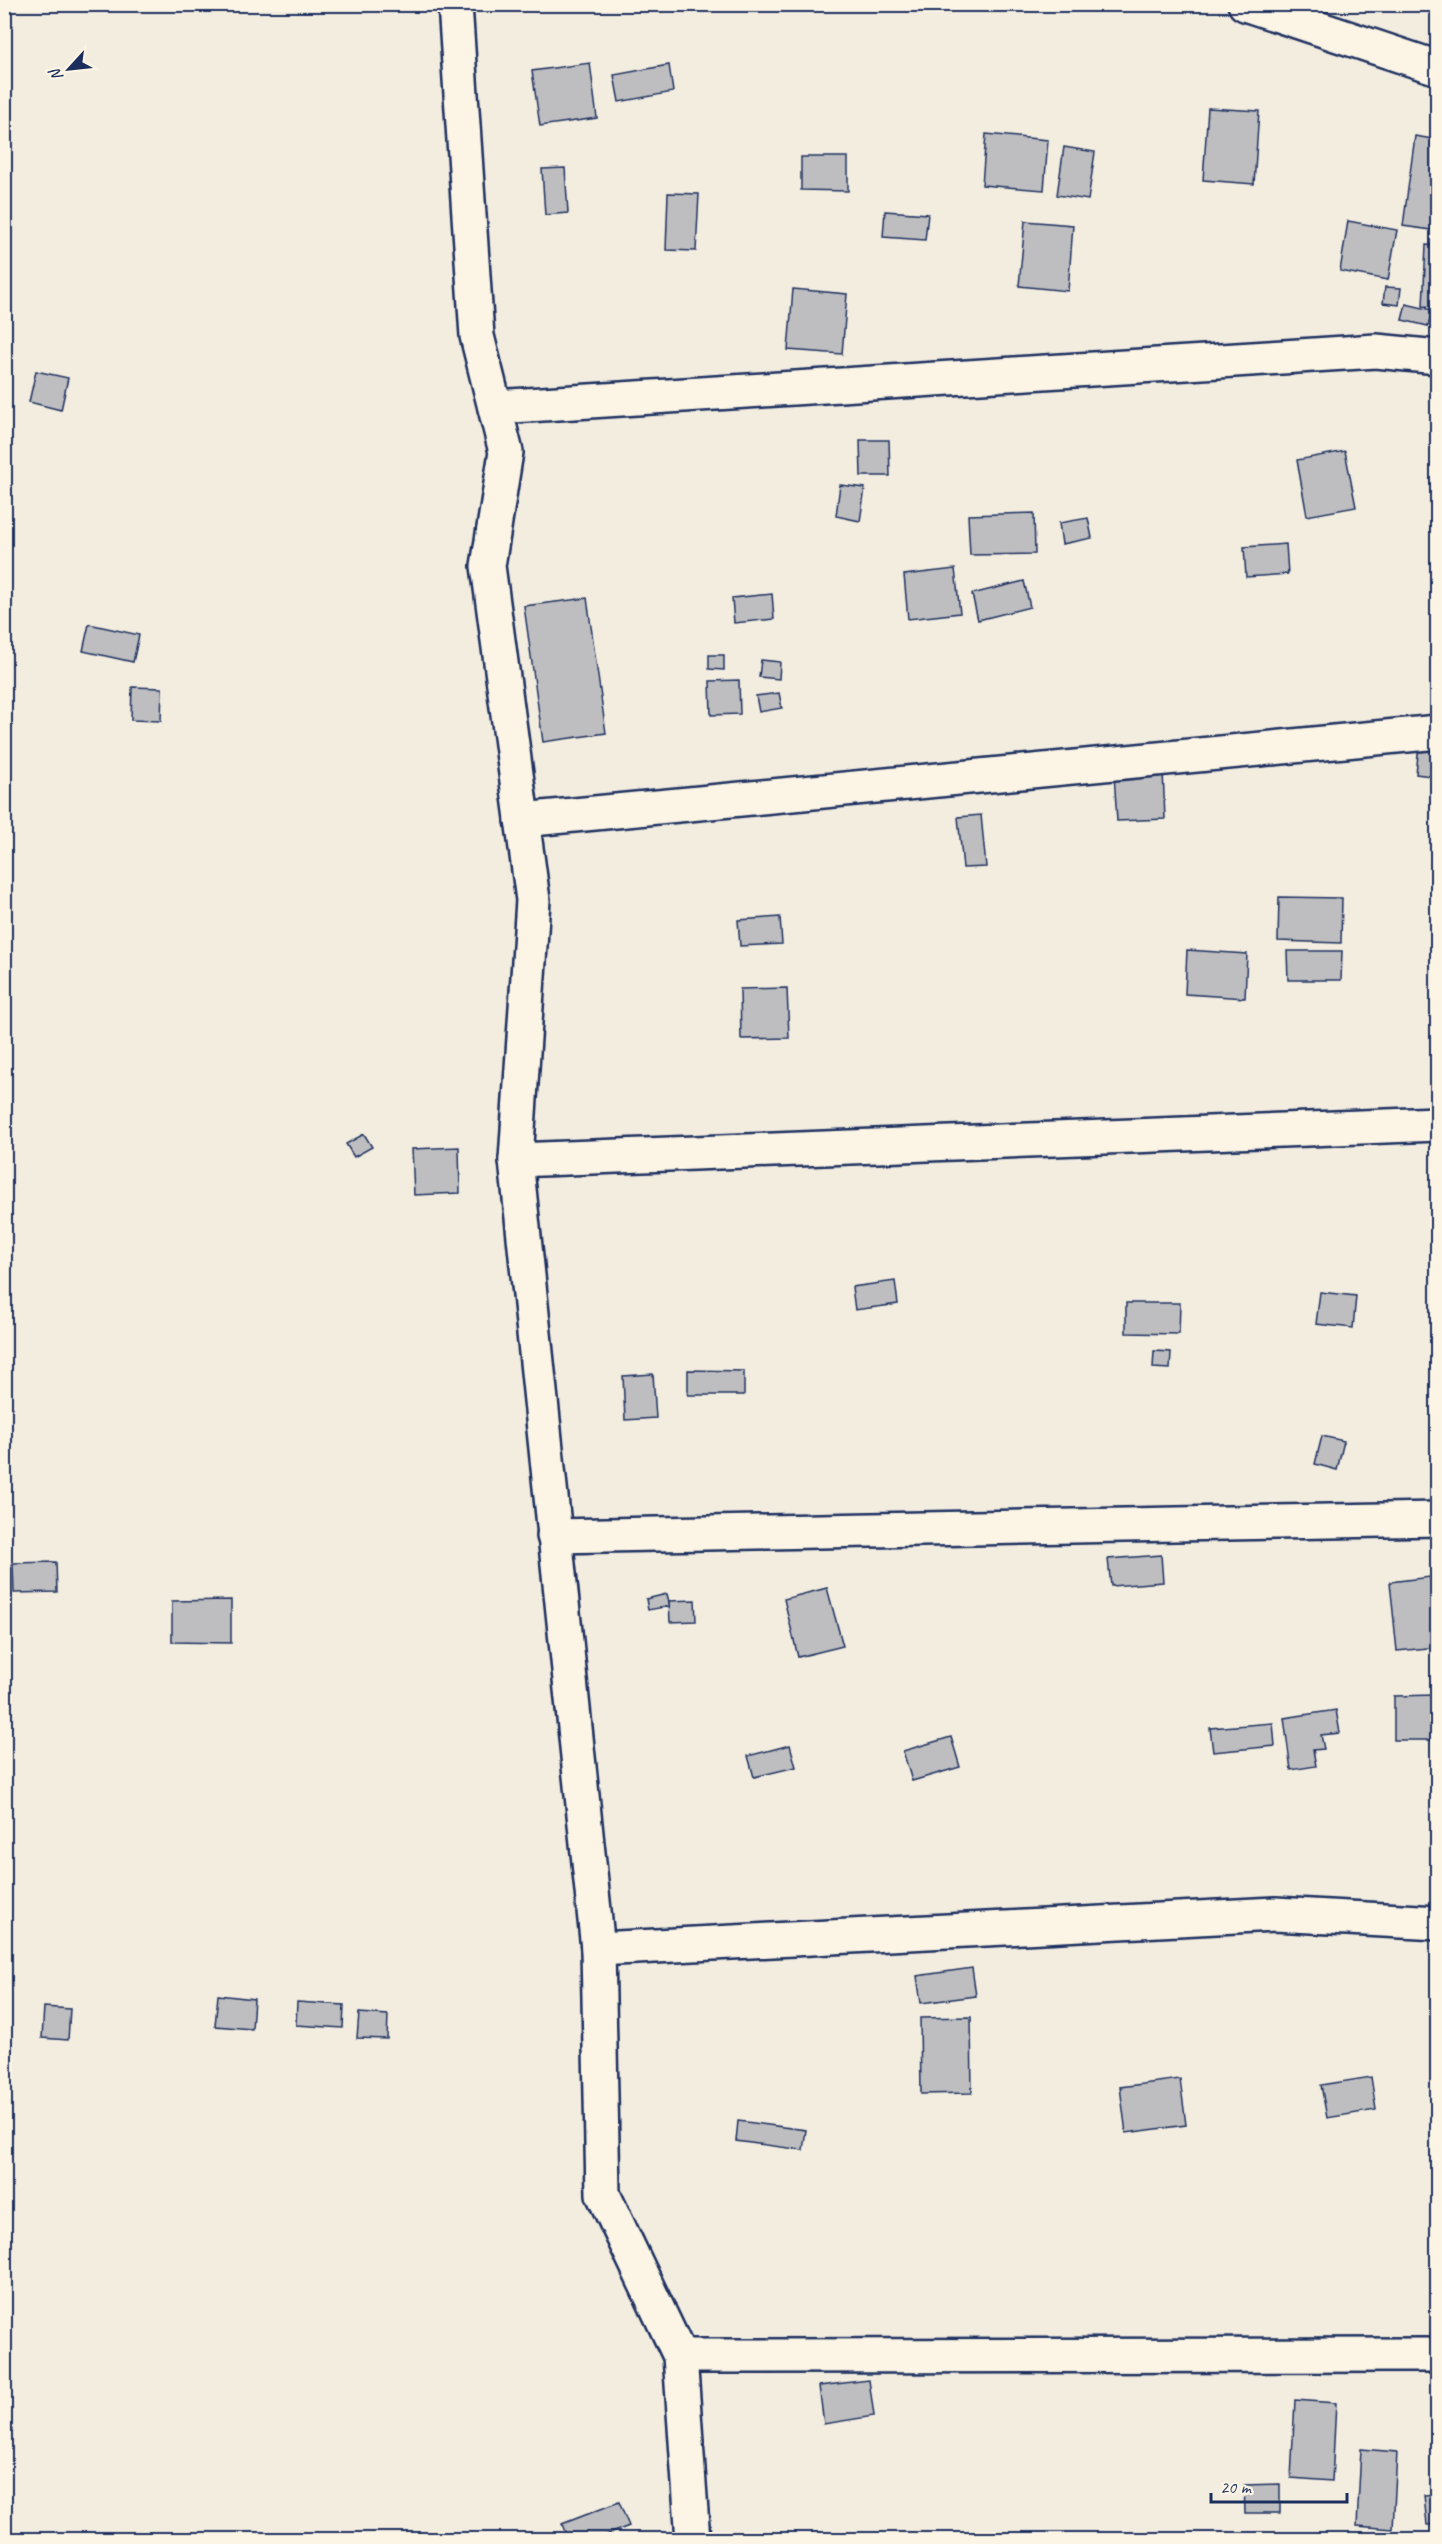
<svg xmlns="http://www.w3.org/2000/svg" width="1442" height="2544" font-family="Caveat,sans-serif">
  <rect width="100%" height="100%" fill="#f3ede0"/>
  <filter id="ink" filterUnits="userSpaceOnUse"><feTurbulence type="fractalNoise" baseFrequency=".0167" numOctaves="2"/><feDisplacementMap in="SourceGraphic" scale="12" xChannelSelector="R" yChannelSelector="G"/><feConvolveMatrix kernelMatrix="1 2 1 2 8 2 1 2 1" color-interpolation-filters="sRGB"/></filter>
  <g filter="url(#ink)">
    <g fill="#bebec0" stroke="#1b2f5e" stroke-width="1.5">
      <polygon points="590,63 597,118 540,126 532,71"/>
      <polygon points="669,65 673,92 619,102 614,75"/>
      <polygon points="1208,108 1259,111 1254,184 1203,180"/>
      <polygon points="986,134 1048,140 1044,190 982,185"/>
      <polygon points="1415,136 1438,140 1438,231 1403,226"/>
      <polygon points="1064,147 1095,152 1088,200 1057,195"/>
      <polygon points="801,157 848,157 848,191 801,190"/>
      <polygon points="565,168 568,213 545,215 542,169"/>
      <polygon points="668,193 699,194 696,251 666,250"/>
      <polygon points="885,211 928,214 925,240 883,237"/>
      <polygon points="1025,221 1073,225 1068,291 1019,286"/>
      <polygon points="1348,221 1397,230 1388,280 1340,271"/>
      <polygon points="1426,245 1438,246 1438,307 1423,306"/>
      <polygon points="1385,287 1401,288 1399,305 1383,303"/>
      <polygon points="793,289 847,294 842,354 788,350"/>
      <polygon points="1406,304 1432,310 1428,326 1402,320"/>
      <polygon points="36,371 68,378 61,410 29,402"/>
      <polygon points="860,440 889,440 890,476 861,476"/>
      <polygon points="1345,451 1356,507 1307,516 1297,460"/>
      <polygon points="840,485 865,488 860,521 836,516"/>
      <polygon points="1034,513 1035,554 970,555 968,515"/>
      <polygon points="1088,518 1092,538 1062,544 1059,523"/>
      <polygon points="1286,544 1288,574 1246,577 1244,547"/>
      <polygon points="955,569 960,613 908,619 904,575"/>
      <polygon points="1024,581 1030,607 978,620 972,594"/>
      <polygon points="772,594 774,619 734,623 732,598"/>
      <polygon points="587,598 606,733 543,742 524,606"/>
      <polygon points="89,624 139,635 133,662 83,651"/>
      <polygon points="709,655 724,655 724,670 709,669"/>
      <polygon points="761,660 780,662 779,679 759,677"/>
      <polygon points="739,680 740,714 711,715 710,681"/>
      <polygon points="132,687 162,688 161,721 131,720"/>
      <polygon points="779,693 782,708 759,712 756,696"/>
      <polygon points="1419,745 1438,747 1438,777 1416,774"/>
      <polygon points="1163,771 1165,819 1117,821 1114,774"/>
      <polygon points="981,815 986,867 963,868 958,817"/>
      <polygon points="1279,897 1342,898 1341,943 1278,941"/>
      <polygon points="780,917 782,944 740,946 738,920"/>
      <polygon points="1187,950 1247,954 1245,998 1185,994"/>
      <polygon points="1287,951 1342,951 1341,980 1288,980"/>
      <polygon points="787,988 789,1038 741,1039 740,989"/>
      <polygon points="364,1134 372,1147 354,1157 346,1144"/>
      <polygon points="459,1147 460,1193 414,1195 412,1149"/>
      <polygon points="895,1281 898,1304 855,1310 852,1287"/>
      <polygon points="1320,1292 1356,1296 1353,1328 1316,1324"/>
      <polygon points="1126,1303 1180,1303 1179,1334 1126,1333"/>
      <polygon points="1154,1351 1171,1352 1170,1369 1153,1368"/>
      <polygon points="688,1370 744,1371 744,1395 688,1395"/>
      <polygon points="653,1374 656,1418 625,1420 623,1376"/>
      <polygon points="1322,1436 1344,1441 1337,1470 1315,1464"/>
      <polygon points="1161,1555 1163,1582 1111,1586 1108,1559"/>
      <polygon points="56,1562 57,1592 14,1593 13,1563"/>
      <polygon points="1430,1577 1438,1647 1397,1651 1390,1582"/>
      <polygon points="827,1588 843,1646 798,1657 784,1599"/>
      <polygon points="667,1594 670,1606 648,1610 646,1599"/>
      <polygon points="231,1600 231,1643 172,1642 172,1601"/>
      <polygon points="695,1600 696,1621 670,1622 669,1601"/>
      <polygon points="1436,1695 1436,1740 1394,1740 1394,1696"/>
      <polygon points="1336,1710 1340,1733 1321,1735 1324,1749 1313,1750 1316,1766 1291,1770 1284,1718"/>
      <polygon points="1273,1723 1275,1746 1213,1752 1210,1728"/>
      <polygon points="951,1737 960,1767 912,1781 903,1751"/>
      <polygon points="790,1745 796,1767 754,1777 748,1756"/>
      <polygon points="972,1968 976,1996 921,2003 917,1976"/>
      <polygon points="218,1995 254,1999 252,2029 215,2026"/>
      <polygon points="297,2002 344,2005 343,2028 296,2025"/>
      <polygon points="44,2007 70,2009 68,2040 42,2038"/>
      <polygon points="359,2013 388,2015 387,2039 357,2038"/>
      <polygon points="971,2017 972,2093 921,2094 920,2018"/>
      <polygon points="1371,2077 1376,2110 1327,2118 1321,2085"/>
      <polygon points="1180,2079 1186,2125 1126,2133 1120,2087"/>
      <polygon points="738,2121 806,2130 803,2150 736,2141"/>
      <polygon points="869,2380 874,2416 824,2424 819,2386"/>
      <polygon points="1295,2400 1336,2403 1332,2481 1291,2478"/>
      <polygon points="1361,2449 1397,2452 1393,2529 1357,2526"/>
      <polygon points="1280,2484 1280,2513 1245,2513 1244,2485"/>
      <polygon points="1438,2495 1438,2524 1427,2525 1424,2496"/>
      <polygon points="619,2502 629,2526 593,2540 568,2540 562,2524"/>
    </g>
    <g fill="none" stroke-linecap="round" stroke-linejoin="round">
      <defs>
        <g id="minor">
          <polyline points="455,4 477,336 506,452 488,566 533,900 516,1160 598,1949 603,2194 680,2356 693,2540"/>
          <polyline points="1245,4 1438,68"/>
          <polyline points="495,407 1376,351 1438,357"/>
          <polyline points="522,820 1438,732"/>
          <polyline points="516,1160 1438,1124"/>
          <polyline points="554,1536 1438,1519"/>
          <polyline points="598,1949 1275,1914 1438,1923"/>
          <polyline points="680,2356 1438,2355"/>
        </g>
      </defs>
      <use href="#minor" stroke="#1b2f5e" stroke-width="38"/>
      <use href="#minor" stroke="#fcf5e5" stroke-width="33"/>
    </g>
  </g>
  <rect width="1442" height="2544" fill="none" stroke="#fcf5e5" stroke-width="24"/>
  <rect x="12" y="12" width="1418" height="2520" fill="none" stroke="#1b2f5e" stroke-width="2" filter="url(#ink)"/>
  <g transform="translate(69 69) rotate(243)" stroke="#fcf5e5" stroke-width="4.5" paint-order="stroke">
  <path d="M0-4.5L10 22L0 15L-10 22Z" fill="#1b2f5e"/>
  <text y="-9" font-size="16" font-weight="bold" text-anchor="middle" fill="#1b2f5e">N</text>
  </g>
  <path d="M1211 2493v9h136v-9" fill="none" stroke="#1b2f5e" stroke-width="3"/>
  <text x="1220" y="2493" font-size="18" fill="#1b2f5e" stroke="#fcf5e5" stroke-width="4.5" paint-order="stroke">20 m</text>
</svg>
